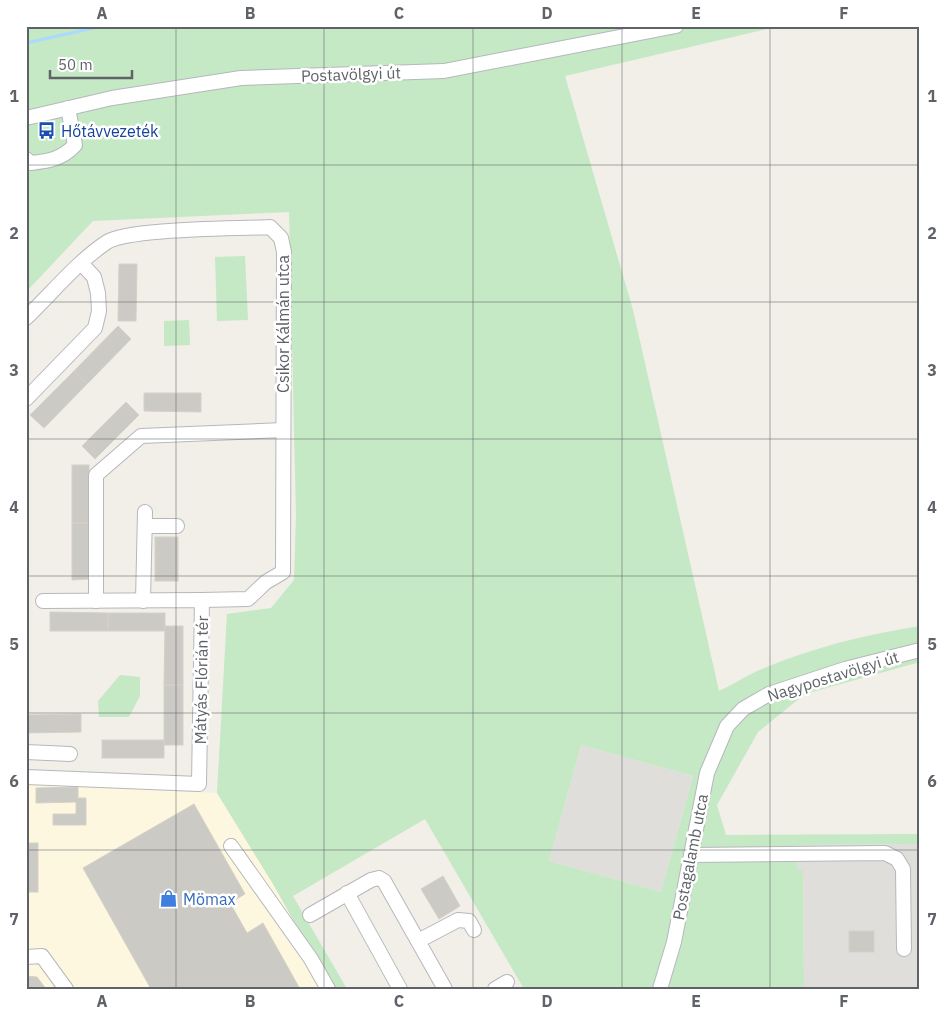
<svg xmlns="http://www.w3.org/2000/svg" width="946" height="1015" font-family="'IBM Plex Sans',sans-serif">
  <rect width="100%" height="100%" fill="#f1efe8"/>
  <polygon fill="#fef7e0" points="26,784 217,793 273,884 332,989 26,989"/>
  <g fill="#e0deda">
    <polygon points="581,745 693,776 661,892 549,861"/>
    <polygon points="920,844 920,989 804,989 803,871 797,870 797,845"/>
  </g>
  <g fill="#c5e8c5" fill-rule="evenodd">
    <path d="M26,26H780L565,76L633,310L719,691C731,686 742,678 753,673C806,649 863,635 920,626V662L805,694L758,732L717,805L726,835L920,834V844L797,845V870H803L804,989H524L425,819L293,896L347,989H332L273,884L217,793L227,614L271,608L294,580L296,515L289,212L93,221L26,292ZM581,745L693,776L661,892L549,861Z"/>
    <polygon points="245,256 248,320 217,321 215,257"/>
    <polygon points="189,320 190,345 164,346 164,321"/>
    <polygon points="120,675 140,677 140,696 129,717 99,717 98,701"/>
  </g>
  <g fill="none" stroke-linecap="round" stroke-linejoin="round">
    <polyline stroke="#aadaff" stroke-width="3" points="26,43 103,26"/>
  </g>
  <g fill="#cccac5" stroke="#d6d1c6">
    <polygon points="119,264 137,264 136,321 118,321"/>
    <polygon points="118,326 131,339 87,384 74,371"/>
    <polygon points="74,371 87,384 44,428 30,415"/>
    <polygon points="144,393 201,393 201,412 144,411"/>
    <polygon points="126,402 139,415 95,459 82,446"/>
    <rect x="72" y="465" width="17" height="58"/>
    <polygon points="72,523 89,523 90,579 72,580"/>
    <rect x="155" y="537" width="23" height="44"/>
    <polygon points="50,612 108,613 108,631 50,631"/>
    <rect x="108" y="613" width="57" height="18"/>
    <polygon points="165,626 183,626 183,685 164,685"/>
    <rect x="164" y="685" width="19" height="60"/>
    <polygon points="81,714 81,732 26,733 26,715"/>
    <rect x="102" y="740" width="62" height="18"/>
    <polygon points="78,787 78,798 86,798 86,825 53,825 53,814 76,814 76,802 36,803 36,788"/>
    <polygon points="194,804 245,894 230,903 247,933 263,923 300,989 151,989 83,868"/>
    <rect x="26" y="843" width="12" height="49"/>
    <polygon points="443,876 460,906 439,919 421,889"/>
    <rect x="849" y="931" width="25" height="21"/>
    <polygon points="26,976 37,977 46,989 26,989"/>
  </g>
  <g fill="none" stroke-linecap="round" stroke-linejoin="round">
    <defs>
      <g id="minor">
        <polyline points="26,118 112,98 241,78 444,71 676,26"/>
        <path d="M26,159L31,163C49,161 62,159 75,145L68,108"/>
        <path d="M26,318C52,293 77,262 107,242C129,228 239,229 270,227L281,238L284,252L283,572L266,582L248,599L202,600"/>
        <polyline points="26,399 95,328 99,311 98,293 94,277 81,263"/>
        <polyline points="145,526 177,526"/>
        <polyline points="96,601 96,475 141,436 283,430"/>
        <polyline points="143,601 145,512"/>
        <polyline points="26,752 70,754"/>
        <polyline points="26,777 199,784 202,600 43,601"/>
        <polyline points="231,846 311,959 328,989"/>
        <polyline points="691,855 885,853 897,859 903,869 904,949"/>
        <polyline points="347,893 400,989"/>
        <polyline points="310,915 371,880 379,878 384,881 445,989"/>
        <polyline points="418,941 458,920 469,921 474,930"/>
        <polyline points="26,957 42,956 66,989"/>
        <polyline points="495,989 507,982"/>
        <polyline points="660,989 674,942 707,773 727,726 743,709 769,694 845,669 920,650"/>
      </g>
    </defs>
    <use href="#minor" stroke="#b5b8bc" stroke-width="16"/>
    <use href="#minor" stroke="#fff" stroke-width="14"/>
  </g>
  <path fill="none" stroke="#5f6368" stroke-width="1" stroke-opacity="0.55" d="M176,26V989M324,26V989M473,26V989M622,26V989M770,26V989M26,165H920M26,302H920M26,439H920M26,576H920M26,713H920M26,850H920"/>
  <defs>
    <symbol id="bus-bare" viewBox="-9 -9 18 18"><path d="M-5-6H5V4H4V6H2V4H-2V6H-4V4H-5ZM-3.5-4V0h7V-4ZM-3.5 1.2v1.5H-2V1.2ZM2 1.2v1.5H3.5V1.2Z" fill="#1a4fb4" stroke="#fff" stroke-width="2.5" paint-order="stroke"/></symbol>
    <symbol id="shop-bare" viewBox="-9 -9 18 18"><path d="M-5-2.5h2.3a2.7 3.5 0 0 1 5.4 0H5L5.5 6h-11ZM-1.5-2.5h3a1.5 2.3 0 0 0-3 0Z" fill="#3f7fe0" stroke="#fff" stroke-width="2.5" paint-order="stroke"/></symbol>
  </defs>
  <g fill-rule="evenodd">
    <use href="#bus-bare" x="34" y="118" width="25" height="25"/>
    <use href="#shop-bare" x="156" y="886" width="25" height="25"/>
  </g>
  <g text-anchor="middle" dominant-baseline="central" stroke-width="5" stroke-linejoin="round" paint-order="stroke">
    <g font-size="16" fill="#5f6368" stroke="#fff">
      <text transform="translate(351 74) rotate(-2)">Postavölgyi út</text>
      <text transform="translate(283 324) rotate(-90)">Csikor Kálmán utca</text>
      <text transform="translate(833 676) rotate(-17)">Nagypostavölgyi út</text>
      <text transform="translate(201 680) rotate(-89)">Mátyás Flórián tér</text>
      <text transform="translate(690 857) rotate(-79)">Postagalamb utca</text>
    </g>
    <g font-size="16" fill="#164399" stroke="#fff" text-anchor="start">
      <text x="61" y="131">Hőtávvezeték</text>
    </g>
    <g font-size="16" fill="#366cbe" stroke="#fff" text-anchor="start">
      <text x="183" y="899">Mömax</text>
    </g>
  </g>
  <rect width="946" height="1015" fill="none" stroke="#ffffff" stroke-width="55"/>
  <path d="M50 70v8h82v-8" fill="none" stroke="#5f6368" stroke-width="2.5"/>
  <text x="58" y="70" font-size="15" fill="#5f6368" stroke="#ffffff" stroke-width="4" paint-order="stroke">50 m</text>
  <rect x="28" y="28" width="890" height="960" fill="none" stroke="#5f6368" stroke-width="2"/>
  <g font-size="16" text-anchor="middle" font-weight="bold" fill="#5f6368">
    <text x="102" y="19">A</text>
    <text x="250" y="19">B</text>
    <text x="399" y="19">C</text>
    <text x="547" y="19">D</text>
    <text x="696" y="19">E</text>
    <text x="844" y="19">F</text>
    <text x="14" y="102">1</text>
    <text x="932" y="102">1</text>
    <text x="14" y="239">2</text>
    <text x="932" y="239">2</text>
    <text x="14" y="376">3</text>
    <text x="932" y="376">3</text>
    <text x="14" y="513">4</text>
    <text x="932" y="513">4</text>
    <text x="14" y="650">5</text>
    <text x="932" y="650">5</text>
    <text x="14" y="787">6</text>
    <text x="932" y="787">6</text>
    <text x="14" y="925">7</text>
    <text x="932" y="925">7</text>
    <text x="102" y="1007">A</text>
    <text x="250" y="1007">B</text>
    <text x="399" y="1007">C</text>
    <text x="547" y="1007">D</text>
    <text x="696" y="1007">E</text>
    <text x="844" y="1007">F</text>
  </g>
</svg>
